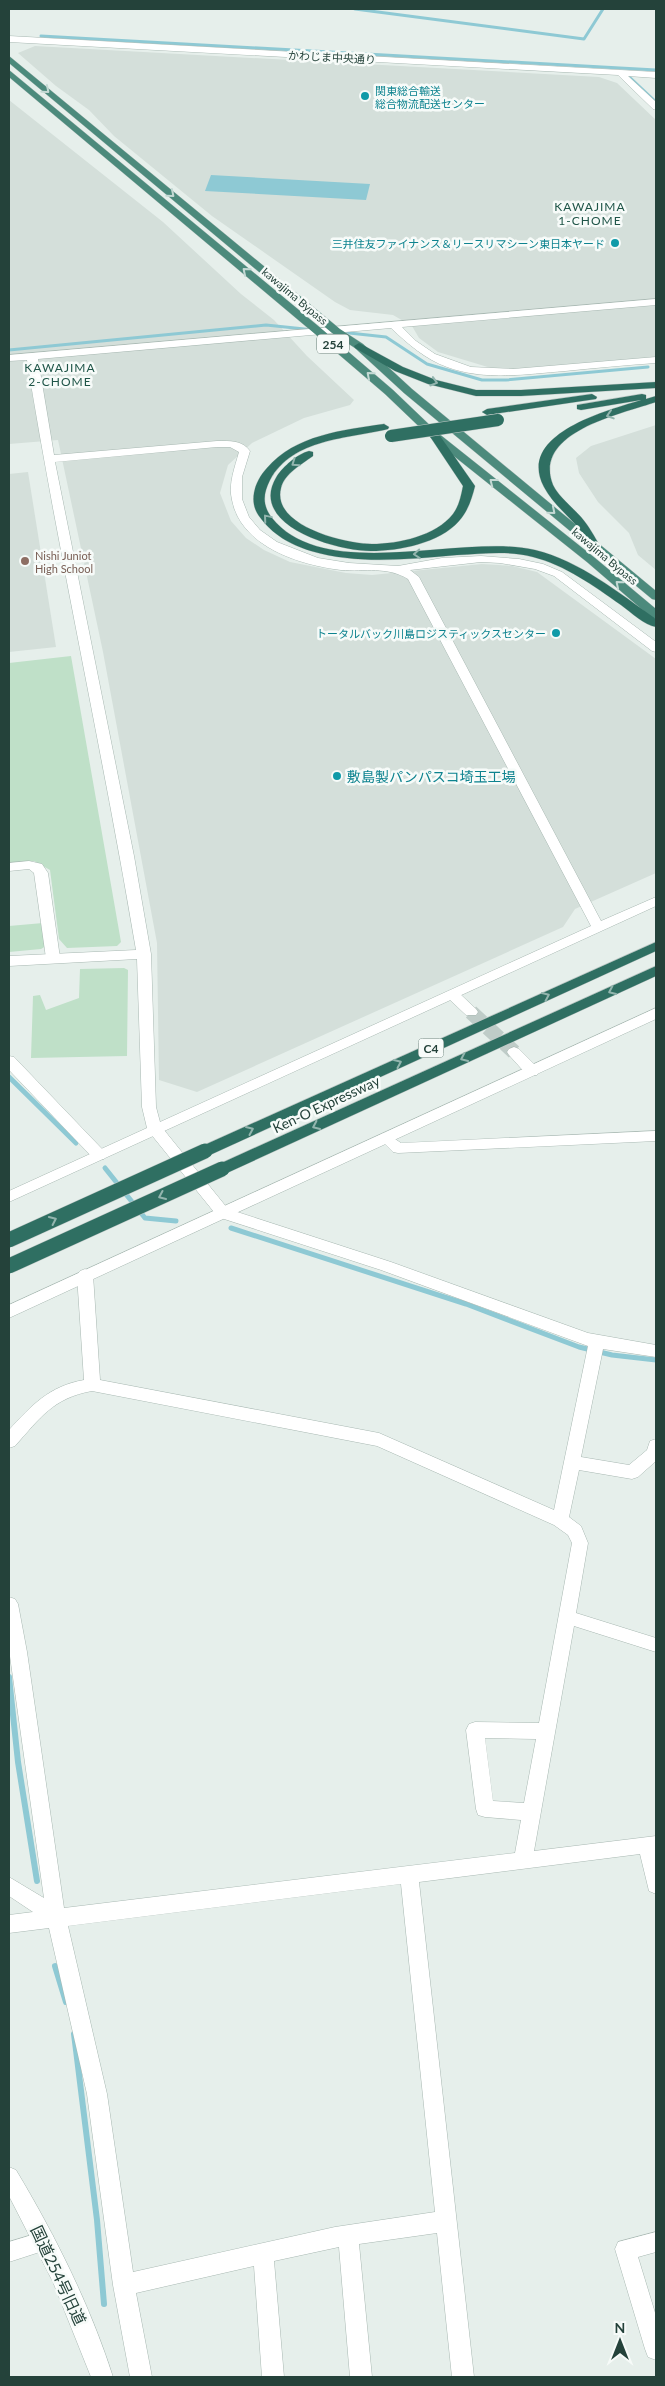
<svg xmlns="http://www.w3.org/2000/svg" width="665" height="2386" font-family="Lato,'Noto Sans JP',sans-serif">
  <rect width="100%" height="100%" fill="#e6efeb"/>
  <g fill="#d4dfda">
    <polygon points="35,46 599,77 617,83 656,120 656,357 515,369 491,368 438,352 419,338 412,326 393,315 350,310 335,302 212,216 114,136 89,110 56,86 18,53"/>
    <polygon points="9,100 163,222 241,294 274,320 307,356 354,400 350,405 304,418 252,443 228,465 220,493 231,521 246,538 264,550 290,562 346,573 372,575 482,564 512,566 537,572 656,659 656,873 575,909 563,927 197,1092 159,1080 157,943 103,652 58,440 9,444"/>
    <polygon points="656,425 656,570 638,555 629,533 598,502 579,473 576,458 591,446"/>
    <polygon points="28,472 56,647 9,652 9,474"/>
  </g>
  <g fill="#bfe0c8">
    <polygon points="71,656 121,942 117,946 67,948 59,939 50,870 34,861 9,863 9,663"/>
    <polygon points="43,923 46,946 41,949 9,952 9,926"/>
    <polygon points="124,968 128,970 127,1056 31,1058 33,996 40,995 46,1010 79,998 80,969"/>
  </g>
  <polygon fill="#8ec9d4" points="211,175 370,184 366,200 205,191"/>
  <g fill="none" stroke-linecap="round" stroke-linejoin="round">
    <g stroke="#8ec9d4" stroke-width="3">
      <polyline points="355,9 584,39 603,9"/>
      <polyline points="41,36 656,70"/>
      <polyline points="624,72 656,102"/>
      <polyline points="340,332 386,337 427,364 482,380 506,380 648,367"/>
      <polyline points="9,350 266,325 314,330"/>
    </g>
    <g stroke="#8ec9d4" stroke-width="5">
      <polyline points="9,1077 76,1143"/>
      <polyline points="105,1168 145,1218 176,1221"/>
      <polyline points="231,1228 466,1304 579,1347 612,1355 656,1360"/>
    </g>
    <g stroke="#8ec9d4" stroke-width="6">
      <polyline points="9,1677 18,1762 37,1881"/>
      <polyline points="55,1966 66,2002"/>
      <polyline points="74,2034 97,2220 104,2304"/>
    </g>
    <polyline stroke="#bfccc8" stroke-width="15" stroke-dasharray="15 8" stroke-linecap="butt" points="471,1012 514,1052"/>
    <defs>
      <g id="minor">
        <polygon points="29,861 42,864 48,873 60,958 53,963 46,958 34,873 29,869 9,871 9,863"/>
        <polygon points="453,990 458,992 476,1009 478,1012 476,1015 466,1015 448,998 446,995"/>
        <polygon points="514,1047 519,1049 537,1067 539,1071 537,1075 527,1075 509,1055 507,1052 509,1049"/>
        <polygon points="9,1056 14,1057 104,1151 106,1155 104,1159 94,1159 9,1070"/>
        <path d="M155,1124L160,1125L228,1209L391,1262L588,1333L656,1345V1357L603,1349L581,1457L629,1465L647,1450L650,1441L656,1439V1461L638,1477L632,1479L579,1470L569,1517L581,1526L588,1543L576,1613L656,1638V1652L574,1626L534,1851L656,1836V1894L649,1891L640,1854L419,1882L474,2377H452L437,2233L359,2244L372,2377H350L339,2247L274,2261L284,2377H262L254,2266L136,2293L152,2377H130L113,2285L87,2094L49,1928L9,1933V1915L33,1912L9,1896V1877L44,1898L9,1649V1597L15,1599L18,1604L27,1652L64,1908L515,1853L521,1820L485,1817L478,1815L476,1809L466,1730L469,1724L475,1722L539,1723L572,1543L568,1535L554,1525L377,1446L92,1391C53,1398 40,1418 15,1446L9,1448V1430C31,1406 49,1386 84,1380L77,1275L80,1271L85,1269L90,1271L93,1275L100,1380L379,1433L554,1510L588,1346L381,1270L218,1217L150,1133L148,1129L150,1125ZM485,1738L536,1739L524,1803L493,1801ZM401,1884L435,2212L335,2227L133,2272L107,2094L68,1926Z"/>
        <polygon points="656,1131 656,1141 398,1153 393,1152 379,1138 381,1134 386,1133 401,1143"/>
        <polygon points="45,2231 52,2234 55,2241 52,2248 9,2262 9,2242"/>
        <polygon points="656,2232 656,2252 638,2257 656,2316 656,2360 648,2357 645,2349 615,2249 618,2242"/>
      </g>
      <g id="tertiary">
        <polygon points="9,36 656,72 656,78 628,76 656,102 656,110 653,109 618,75 9,42"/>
        <path d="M656,299V305L402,327L416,341L435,354L471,367L513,369L656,357V363C625,365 595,368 565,371C526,374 485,381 447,367C425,359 408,344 391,328L38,359L54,455L217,441C230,441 242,440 250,451L242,477V499L249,517L260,530L277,542L318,558L349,563L398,566L442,558L481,556L519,559L543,564L562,572L656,642V652L652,651L554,576L535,569L500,563L481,562L410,570L419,577L601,921L656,897V906L9,1202V1191L147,1128L142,1107L137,959L9,966V956L136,950C103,753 59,557 27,360L9,361V355ZM217,447H230L239,452C235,467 228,484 232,500C241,547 300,565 341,570C365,572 387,566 408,579L591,926L160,1122L156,1107L151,954L134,856L55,462Z"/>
        <polygon points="656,1008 656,1019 9,1318 9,1305"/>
        <path d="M9,2167L16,2170C55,2235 90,2305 113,2377H91L53,2282L9,2196Z"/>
      </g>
      <g id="trunk">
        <polygon points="9,56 340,329 363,344 412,389 656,591 656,600 652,599 404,393 355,348 332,333 9,63"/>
        <polygon points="9,70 323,330 393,390 438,433 595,558 656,609 656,618 652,618 587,562 430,437 385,394 315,334 9,77"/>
      </g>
      <g id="motorway">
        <polygon points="359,343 403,367 436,380 476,390 521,390 656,382 656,388 521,396 476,396 428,384 395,371 355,348 354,346"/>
        <polygon points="592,394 597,397 596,399 487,415 482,412 487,409"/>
        <path d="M642,394L646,395V399L656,396V402C621,414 532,432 553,485C559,497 572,507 581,517C589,526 594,536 600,546L594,549L590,548C585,541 582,532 576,525C565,513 552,502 544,487C516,434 606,411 641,400L581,410L577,409V405Z"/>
        <path d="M384,424L389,427L388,429C348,439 293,438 270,480C263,494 262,505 272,518C325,584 463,533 535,550C580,561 619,593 656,619V627C644,625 632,613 621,605C594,586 565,565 533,557C508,550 482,554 457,555C408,559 359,565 311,551C289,544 273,535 259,516C248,501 255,481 267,468C295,435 343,430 384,424Z"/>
        <path d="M434,432L438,433L475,486C472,498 468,511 459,521C440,543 399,551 371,551C336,551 246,525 277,476C283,467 297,454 309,451L313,452V456C302,464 284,474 281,488C271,526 346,544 372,544C398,544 436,536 453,514C459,506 461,496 463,486L429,435Z"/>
        <polygon points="656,942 656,951 210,1155 200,1155 198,1151 200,1147"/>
        <polygon points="656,966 656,976 227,1173 217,1173 215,1169 217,1165"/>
      </g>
    </defs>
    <use href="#minor" stroke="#a8b8b2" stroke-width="1"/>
    <use href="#tertiary" stroke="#a8b8b2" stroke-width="1"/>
    <use href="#trunk" stroke="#c2cac8" stroke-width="1"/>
    <use href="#motorway" stroke="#c2cac8" stroke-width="1"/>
    <use href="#minor" fill="#fff" fill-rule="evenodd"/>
    <use href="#tertiary" fill="#fff" fill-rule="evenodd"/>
    <use href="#trunk" fill="#4c8a7c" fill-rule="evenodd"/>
    <use href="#motorway" fill="#2f6f62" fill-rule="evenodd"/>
    <defs>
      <polyline id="motorway-bridge-far1" points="391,436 498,420"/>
      <g id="motorway-bridge">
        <polyline points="9,1240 205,1151"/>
        <polyline points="9,1266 222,1169"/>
      </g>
    </defs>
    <use href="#motorway-bridge-far1" stroke="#c2cac8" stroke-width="13" stroke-linecap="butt"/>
    <use href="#motorway-bridge" stroke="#c2cac8" stroke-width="16" stroke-linecap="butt"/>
    <use href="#motorway-bridge-far1" stroke="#2f6f62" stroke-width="12"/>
    <use href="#motorway-bridge" stroke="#2f6f62" stroke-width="15"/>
  </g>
  <defs><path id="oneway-chevron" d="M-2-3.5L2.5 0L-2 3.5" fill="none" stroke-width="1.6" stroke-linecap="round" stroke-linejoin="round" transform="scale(1.25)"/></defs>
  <g stroke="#c4d9d4">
    <use href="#oneway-chevron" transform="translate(46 90) rotate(40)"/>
    <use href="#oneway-chevron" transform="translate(171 194) rotate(40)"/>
    <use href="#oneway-chevron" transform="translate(246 271) rotate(-140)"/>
    <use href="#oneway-chevron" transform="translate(370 375) rotate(-139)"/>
    <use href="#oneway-chevron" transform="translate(493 482) rotate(-142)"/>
    <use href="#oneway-chevron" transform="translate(552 511) rotate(40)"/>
    <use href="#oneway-chevron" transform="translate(619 584) rotate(-140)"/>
  </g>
  <g stroke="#93b5ae">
    <use href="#oneway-chevron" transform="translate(434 382) rotate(17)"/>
    <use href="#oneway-chevron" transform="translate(610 415) rotate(162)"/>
    <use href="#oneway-chevron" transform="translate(295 463) rotate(145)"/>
    <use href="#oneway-chevron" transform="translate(267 518) rotate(-130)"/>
    <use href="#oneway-chevron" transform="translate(417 554) rotate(176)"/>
    <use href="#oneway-chevron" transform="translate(612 991) rotate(155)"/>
    <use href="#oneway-chevron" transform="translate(546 996) rotate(-24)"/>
    <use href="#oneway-chevron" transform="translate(464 1058) rotate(155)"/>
    <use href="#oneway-chevron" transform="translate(398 1063) rotate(-24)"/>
    <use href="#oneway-chevron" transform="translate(316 1126) rotate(155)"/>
    <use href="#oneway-chevron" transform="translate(250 1130) rotate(-24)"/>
    <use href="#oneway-chevron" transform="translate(162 1196) rotate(156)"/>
    <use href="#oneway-chevron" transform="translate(53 1220) rotate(-25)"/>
  </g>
  <g fill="#0f9aa8" stroke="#f7fbf9" stroke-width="2">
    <circle cx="365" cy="96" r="5"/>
    <circle cx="615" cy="243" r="5"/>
    <circle cx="556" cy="633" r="5"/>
    <circle cx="337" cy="776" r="5"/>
  </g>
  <circle fill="#8d6e63" stroke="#f7fbf9" stroke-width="2" cx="25" cy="561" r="5"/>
  <g text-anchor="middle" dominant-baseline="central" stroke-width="5" stroke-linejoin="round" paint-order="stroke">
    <g font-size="11" fill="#24423a" stroke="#f7fbf9">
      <text transform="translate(332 57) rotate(3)">かわじま中央通り</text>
      <text transform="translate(295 296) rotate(40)">kawajima Bypass</text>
      <text transform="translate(605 556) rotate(40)">kawajima Bypass</text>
    </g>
    <g font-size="11" fill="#0d838f" stroke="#f7fbf9" text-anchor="end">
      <text x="375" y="90" text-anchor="start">関東総合輸送<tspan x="375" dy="13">総合物流配送センター</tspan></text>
      <text x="605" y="243">三井住友ファイナンス＆リースリマシーン東日本ヤード</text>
      <text x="546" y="633">トータルバック川島ロジスティックスセンター</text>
    </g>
    <g font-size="11" fill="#785e54" stroke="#f7fbf9" text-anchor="start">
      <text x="35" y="555">Nishi Juniot<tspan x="35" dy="13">High School</tspan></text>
    </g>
    <g font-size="12" letter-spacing="1" fill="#1f5548" stroke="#f7fbf9">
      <text x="590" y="206">KAWAJIMA<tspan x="590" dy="14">1-CHOME</tspan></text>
      <text x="60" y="367">KAWAJIMA<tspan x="60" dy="14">2-CHOME</tspan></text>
    </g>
    <g fill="#f7fbf9" stroke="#637a73" stroke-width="1">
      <rect x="317" y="334.5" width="32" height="19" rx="4"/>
      <rect x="418.5" y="1038.5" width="25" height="19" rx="4"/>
    </g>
    <g font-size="12" font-weight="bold" fill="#24423a">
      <text x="333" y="344">254</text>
      <text x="431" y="1048">C4</text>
    </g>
    <g font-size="14" fill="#0d838f" stroke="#f7fbf9" text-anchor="start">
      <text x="347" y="776">敷島製パンパスコ埼玉工場</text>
    </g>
    <g font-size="14" fill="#24423a" stroke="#f7fbf9">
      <text transform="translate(326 1104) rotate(-25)">Ken-O Expressway</text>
    </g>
    <g font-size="16" fill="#24423a" stroke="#f7fbf9">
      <text transform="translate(59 2275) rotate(65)">国道254号旧道</text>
    </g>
  </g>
  <rect width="665" height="2386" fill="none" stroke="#24423a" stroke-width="20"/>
  <g transform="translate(620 2341)" stroke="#f7fbf9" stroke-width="4" paint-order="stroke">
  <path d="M0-4L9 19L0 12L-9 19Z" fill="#24423a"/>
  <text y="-8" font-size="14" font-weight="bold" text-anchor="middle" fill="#24423a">N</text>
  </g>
</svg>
